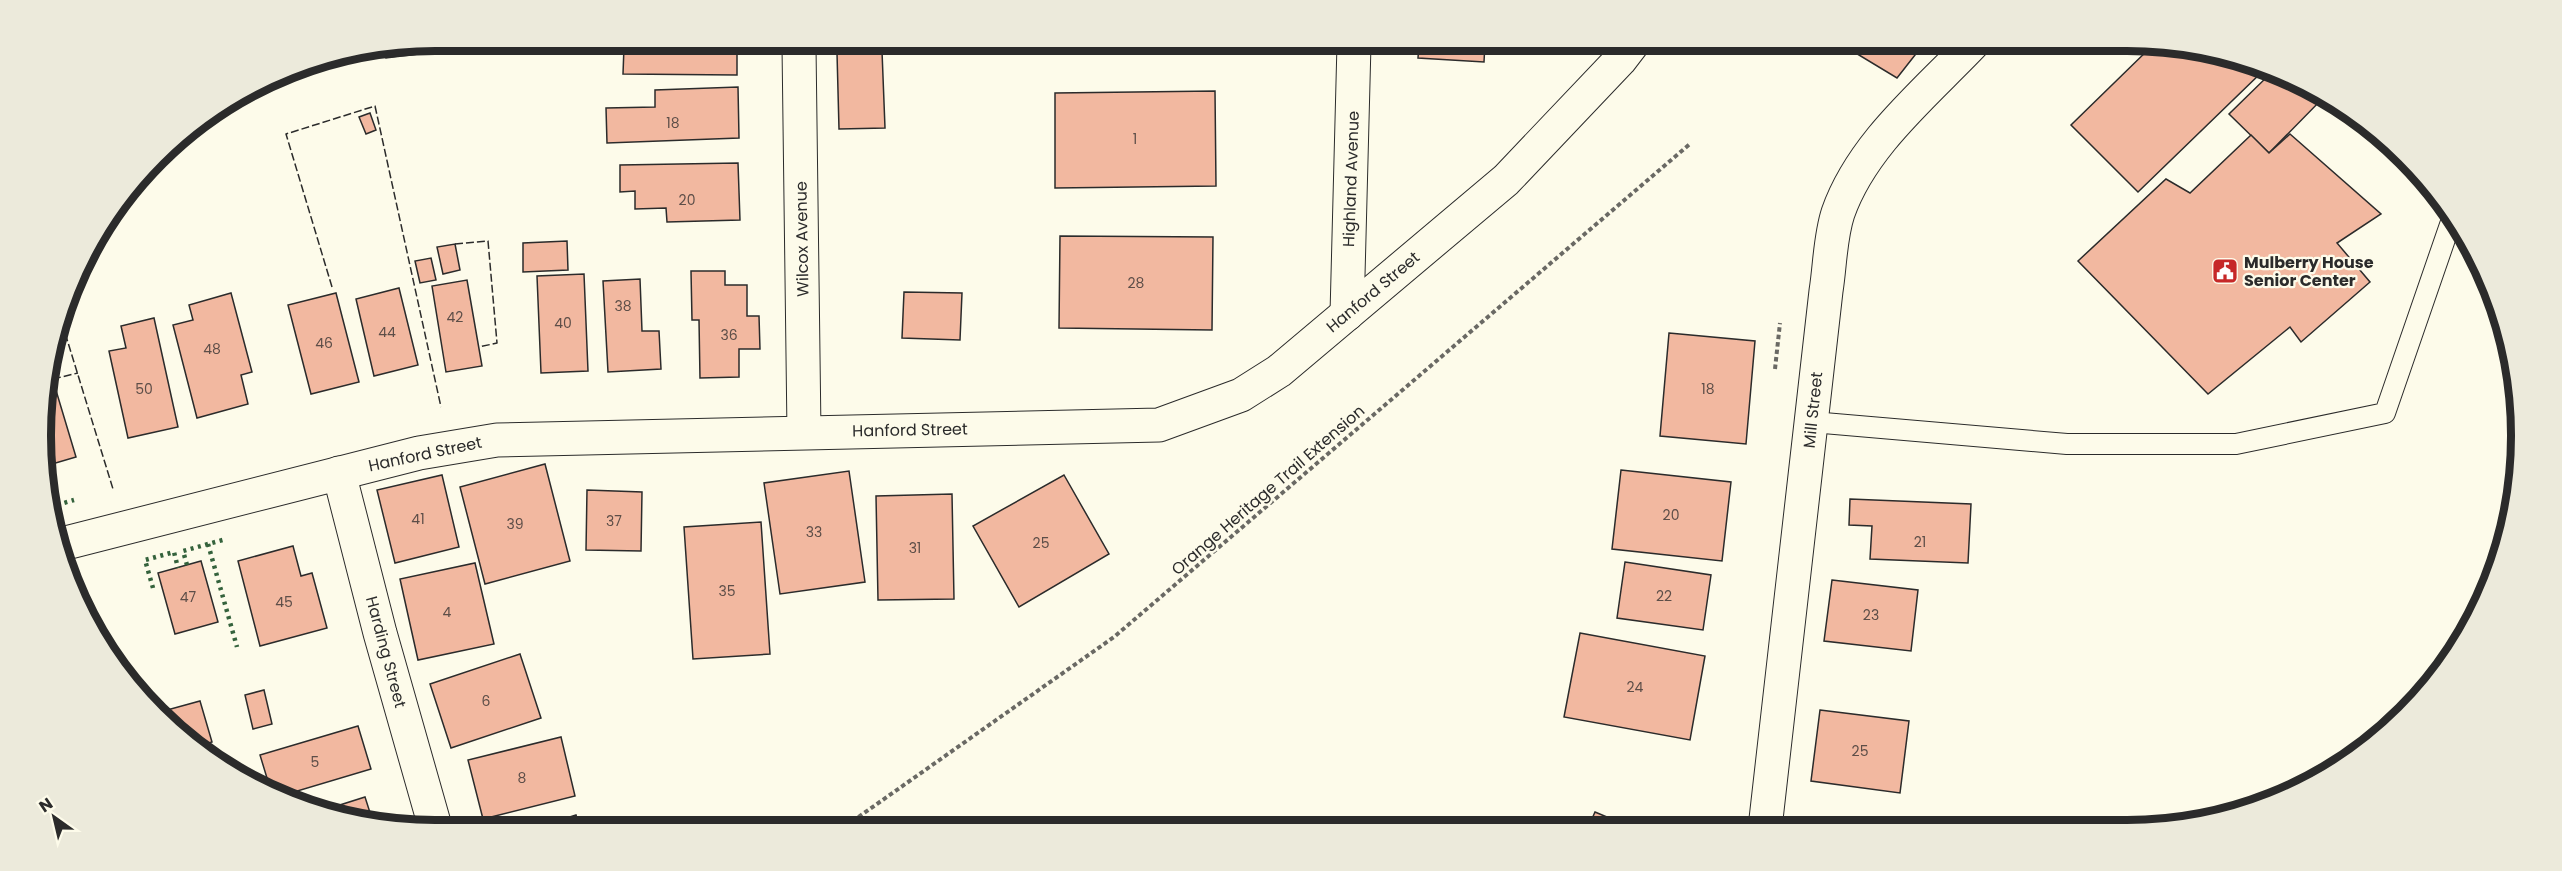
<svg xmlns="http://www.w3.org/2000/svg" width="2562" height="871" font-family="Poppins,sans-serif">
  <rect width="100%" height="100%" fill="#fdfbea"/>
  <g fill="#f2b8a0" stroke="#2b2b2b" stroke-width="1.5">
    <polygon points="1926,41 1897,78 1849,49 1854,42"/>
    <polygon points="1485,43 1484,62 1418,58 1419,44"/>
    <polygon points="2154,44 2228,54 2266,68 2138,192 2071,125"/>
    <polygon points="737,46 737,75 623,74 624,47"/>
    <polygon points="385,48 418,48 418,54 386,58"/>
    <polygon points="882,51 885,128 839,129 837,53"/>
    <polygon points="2273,71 2301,81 2325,96 2269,153 2229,114"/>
    <polygon points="738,87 739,138 607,143 606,108 655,107 655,90"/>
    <polygon points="1215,91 1216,186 1055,188 1055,93"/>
    <polygon points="370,113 376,130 366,134 359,117"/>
    <polygon points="2290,134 2381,214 2337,243 2370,282 2301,342 2290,327 2208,394 2078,261 2166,179 2190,193 2251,135 2269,153"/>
    <polygon points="738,163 740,220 667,222 666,208 635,209 635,191 620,192 620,165"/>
    <polygon points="1060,236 1213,237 1212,330 1059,328"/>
    <polygon points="567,241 568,270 523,272 523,243"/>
    <polygon points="455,244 460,270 443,274 437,247"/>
    <polygon points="431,258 436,280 420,283 415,261"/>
    <polygon points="691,271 725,271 725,285 747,285 747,316 759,316 760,349 739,349 739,377 700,378 699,320 692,320"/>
    <polygon points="584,274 588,371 541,373 537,276"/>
    <polygon points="640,279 642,331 659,331 661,369 608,372 603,281"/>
    <polygon points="467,280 482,366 446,372 432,286"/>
    <polygon points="399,288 418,365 374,376 356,299"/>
    <polygon points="904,292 962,293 960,340 902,338"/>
    <polygon points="231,293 252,372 241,375 248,404 197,418 173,325 193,320 189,305"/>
    <polygon points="336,293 359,382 311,394 288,305"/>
    <polygon points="154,318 178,427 128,438 109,351 126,348 121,326"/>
    <polygon points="1669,333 1755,341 1746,444 1660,436"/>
    <polygon points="49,367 76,457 42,467 44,384"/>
    <polygon points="545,464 570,561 485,584 460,487"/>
    <polygon points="1621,470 1731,482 1722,561 1612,549"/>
    <polygon points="849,471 865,582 780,594 764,483"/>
    <polygon points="442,475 459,547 395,563 377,490"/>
    <polygon points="1064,475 1109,554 1019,607 973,526"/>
    <polygon points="587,490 642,492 641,551 586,550"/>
    <polygon points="952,494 954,599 878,600 876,496"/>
    <polygon points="1850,499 1971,504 1968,563 1870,559 1872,526 1849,525"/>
    <polygon points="761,522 770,654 693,659 684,527"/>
    <polygon points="293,546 301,576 312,573 327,628 260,646 238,561"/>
    <polygon points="201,561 218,622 175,634 158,573"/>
    <polygon points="1625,562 1711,575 1703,630 1617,618"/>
    <polygon points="475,563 494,644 418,660 400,579"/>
    <polygon points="1832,580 1918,590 1911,651 1824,641"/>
    <polygon points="1580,633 1705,656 1690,740 1564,717"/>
    <polygon points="520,654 541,718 451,748 430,684"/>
    <polygon points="264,690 272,724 253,729 245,695"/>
    <polygon points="200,701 212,742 195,747 172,728 167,710"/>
    <polygon points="1820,710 1909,721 1900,793 1811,781"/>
    <polygon points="358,726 371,769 284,795 270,788 260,755"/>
    <polygon points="561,737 575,796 483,819 468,760"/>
    <polygon points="365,797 373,822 334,817 321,811"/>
    <polygon points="1595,812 1633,828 1588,828"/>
    <polygon points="576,815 581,830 529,830"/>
  </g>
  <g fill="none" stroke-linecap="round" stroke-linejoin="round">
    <defs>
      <polyline id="lane" points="1812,422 2067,444 2236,444 2385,413 2453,216"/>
      <g id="street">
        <polyline points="799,46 804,432"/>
        <polyline points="1347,314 1354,44"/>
        <polyline points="339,473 380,633 436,830"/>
        <polyline points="58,545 419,453 497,440 1159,425 1241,395 1279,371 1506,180 1620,60 1633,43"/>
        <path d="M1765,828L1826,291C1830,266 1830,237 1838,213C1862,144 1926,93 1975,41"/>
      </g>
    </defs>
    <use href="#lane" stroke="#2b2b2b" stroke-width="22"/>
    <use href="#street" stroke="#2b2b2b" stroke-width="35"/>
    <g stroke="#6a6964" stroke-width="4" stroke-dasharray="4.5 3" stroke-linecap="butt">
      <polyline points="1775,369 1780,323"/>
      <polyline points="840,830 1114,637 1691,143"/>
    </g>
    <use href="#lane" stroke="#fdfbea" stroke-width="20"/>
    <use href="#street" stroke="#fdfbea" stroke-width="33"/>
    <g stroke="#34623c" stroke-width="4.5" stroke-dasharray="3 4.5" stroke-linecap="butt">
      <polyline points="50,507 74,500"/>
      <polyline points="208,544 237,647"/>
      <polyline points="187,565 183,551 226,539"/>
      <polyline points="153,588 145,560 174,552 178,568"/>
    </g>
    <g stroke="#2b2b2b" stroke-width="1.5" stroke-dasharray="8 3" stroke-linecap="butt">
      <polyline points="455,244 488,241 497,343 479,347"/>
      <polyline points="332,287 286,134 375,106 441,407"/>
      <polyline points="62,323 113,489"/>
      <polyline points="53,379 78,373"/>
    </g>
  </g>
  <defs>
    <symbol id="civic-square" viewBox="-11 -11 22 22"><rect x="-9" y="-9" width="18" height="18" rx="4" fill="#c62828" stroke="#fdfbea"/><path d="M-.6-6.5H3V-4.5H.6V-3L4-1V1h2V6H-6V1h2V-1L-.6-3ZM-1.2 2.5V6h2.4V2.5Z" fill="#fff"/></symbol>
  </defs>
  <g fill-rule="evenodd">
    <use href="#civic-square" x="2210" y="256" width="30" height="30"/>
  </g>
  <g text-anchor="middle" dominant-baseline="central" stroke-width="4.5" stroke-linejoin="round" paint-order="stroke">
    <g font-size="14" fill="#5d4e48">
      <text x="673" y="123">18</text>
      <text x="1135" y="139">1</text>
      <text x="687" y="200">20</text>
      <text x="1136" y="283">28</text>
      <text x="623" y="306">38</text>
      <text x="455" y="317">42</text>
      <text x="563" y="323">40</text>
      <text x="387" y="332">44</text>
      <text x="729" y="335">36</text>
      <text x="324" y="343">46</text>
      <text x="212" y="349">48</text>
      <text x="144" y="389">50</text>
      <text x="1708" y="389">18</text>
      <text x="1671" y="515">20</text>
      <text x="418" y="519">41</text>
      <text x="614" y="521">37</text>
      <text x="515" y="524">39</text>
      <text x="814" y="532">33</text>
      <text x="1920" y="542">21</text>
      <text x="1041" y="543">25</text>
      <text x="915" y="548">31</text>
      <text x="727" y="591">35</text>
      <text x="1664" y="596">22</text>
      <text x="188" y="597">47</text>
      <text x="284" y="602">45</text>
      <text x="447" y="612">4</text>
      <text x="1871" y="615">23</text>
      <text x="1635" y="687">24</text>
      <text x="486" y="701">6</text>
      <text x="1860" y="751">25</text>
      <text x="315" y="762">5</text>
      <text x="522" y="778">8</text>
    </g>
    <g font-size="16" fill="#2b2b2b" stroke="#fdfbea">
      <text transform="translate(1351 179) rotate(-88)">Highland Avenue</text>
      <text transform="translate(802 239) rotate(-91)">Wilcox Avenue</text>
      <text transform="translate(1373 292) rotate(-40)">Hanford Street</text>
      <text transform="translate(1813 410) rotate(-84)">Mill Street</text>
      <text transform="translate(910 430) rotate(-1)">Hanford Street</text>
      <text transform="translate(425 454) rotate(-12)">Hanford Street</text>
      <text transform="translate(1268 490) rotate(-41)">Orange Heritage Trail Extension</text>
      <text transform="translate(386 652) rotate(75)">Harding Street</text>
    </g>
    <g font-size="16" font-weight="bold" fill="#2b2b2b" stroke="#fdfbea" text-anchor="start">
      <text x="2244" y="262">Mulberry House<tspan x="2244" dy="18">Senior Center</tspan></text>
    </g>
  </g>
  <path d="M0 0H2562V871H0ZM435 51H2127A384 384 0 0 1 2511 435V436A384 384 0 0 1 2127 820H435A384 384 0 0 1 51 436V435A384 384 0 0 1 435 51Z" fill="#eceadb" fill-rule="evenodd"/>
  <path fill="none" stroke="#2b2b2b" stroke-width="8" d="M435 51H2127A384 384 0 0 1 2511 435V436A384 384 0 0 1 2127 820H435A384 384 0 0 1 51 436V435A384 384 0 0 1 435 51Z"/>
  <g transform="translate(54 817) rotate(326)" stroke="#fdfbea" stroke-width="4.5" paint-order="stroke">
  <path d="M0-4.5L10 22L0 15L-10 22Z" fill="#2b2b2b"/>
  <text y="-9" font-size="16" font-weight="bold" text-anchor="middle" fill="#2b2b2b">N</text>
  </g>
</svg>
